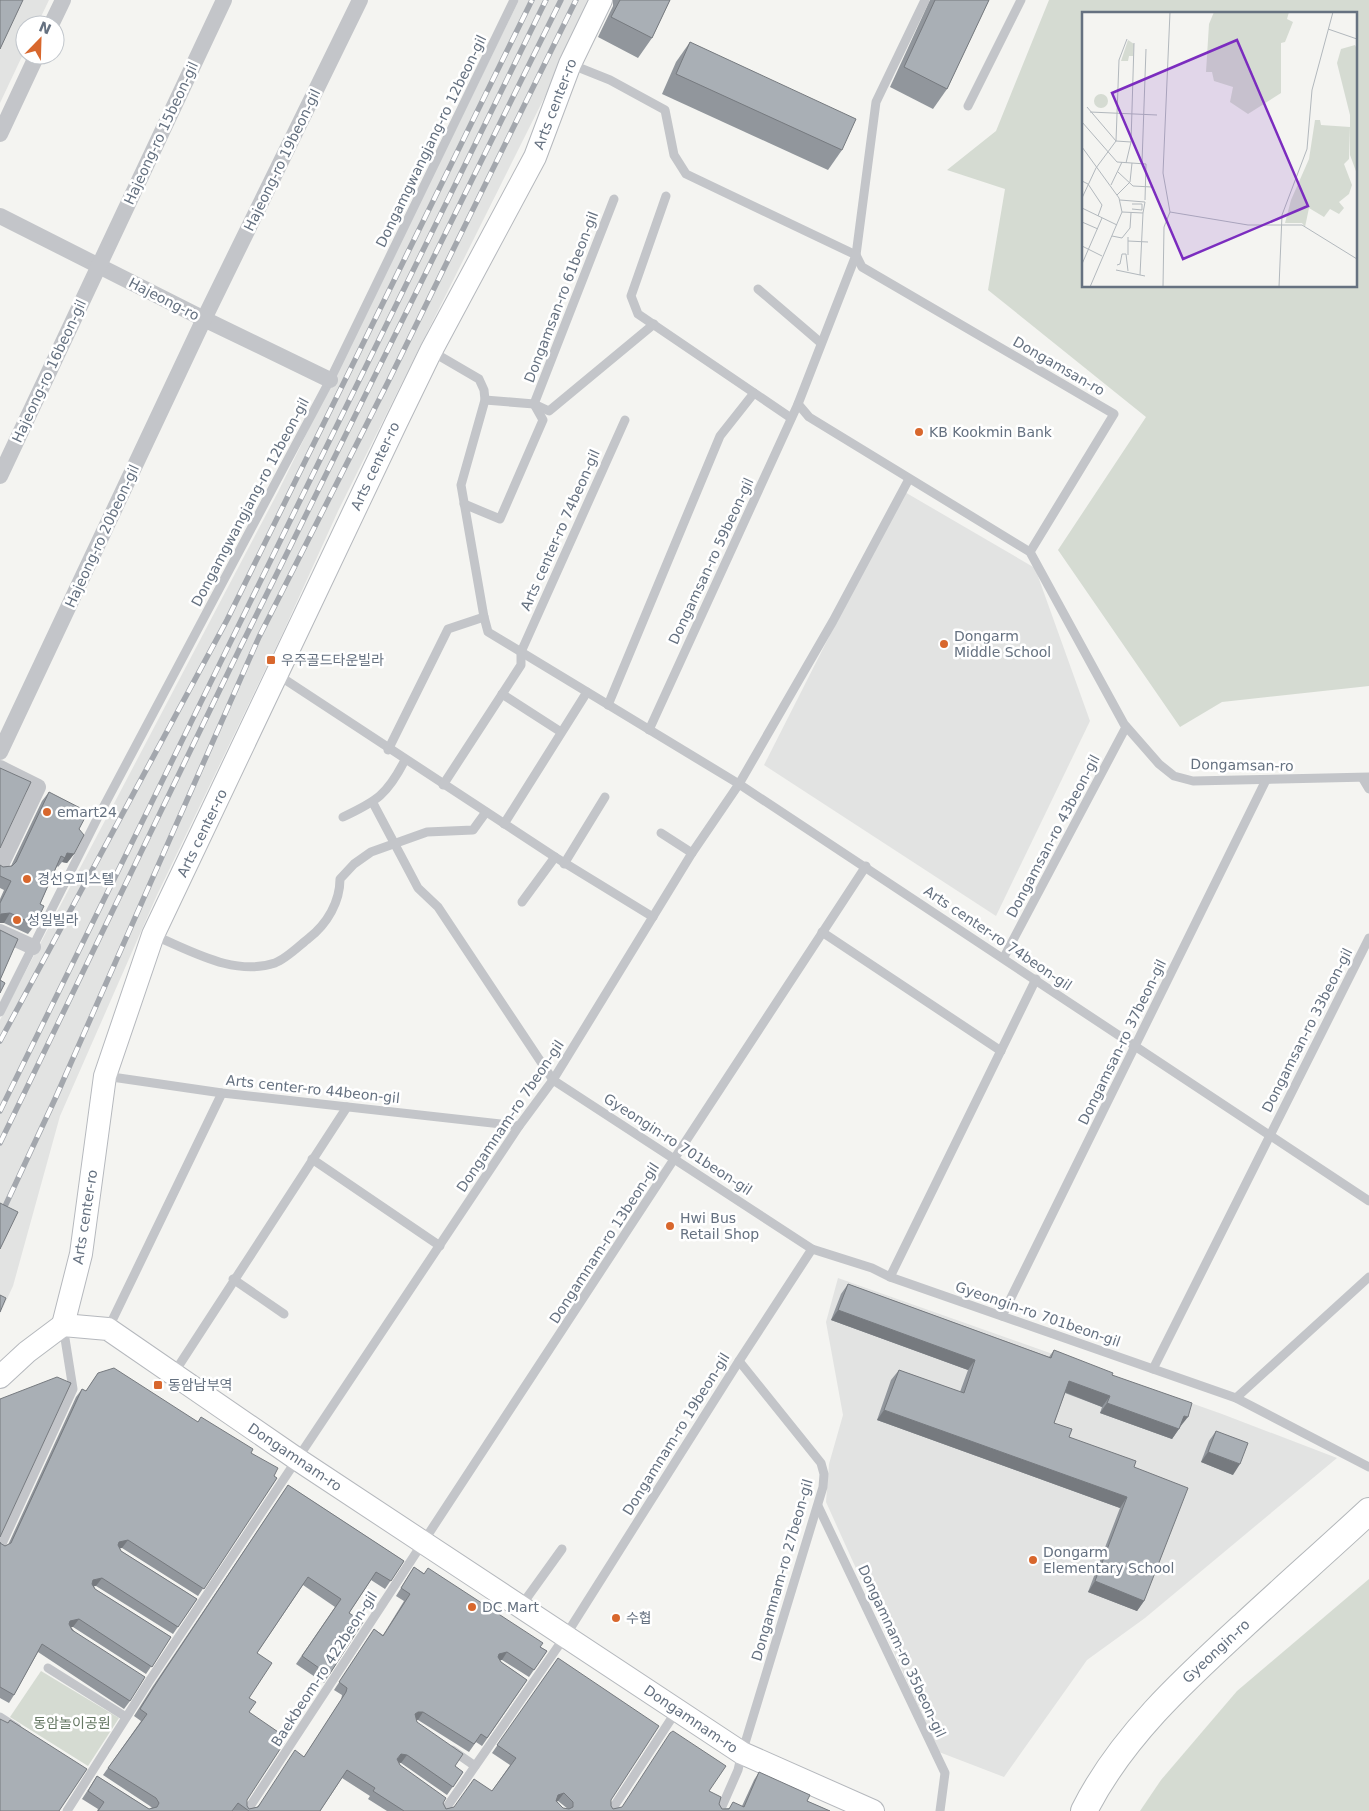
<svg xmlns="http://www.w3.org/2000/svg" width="1369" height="1811" font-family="'DejaVu Sans','Noto Sans KR',sans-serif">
  <rect width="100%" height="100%" fill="#f4f4f1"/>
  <g fill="#e2e3e2">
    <polygon points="0,0 49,0 37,25 25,25 25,50 0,103"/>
    <polygon points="519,0 593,0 338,511 280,639 157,895 60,1116 13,1286 0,1314 0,1020 278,492"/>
    <polygon points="903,491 1035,568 1090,721 996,916 764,765"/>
    <polygon points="838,1278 1222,1414 1337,1458 1145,1618 1087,1660 1004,1777 939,1752 826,1502 829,1464 843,1415 826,1322"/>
  </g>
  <g fill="#d5dbd2" fill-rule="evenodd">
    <path d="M1049,0H1369V686L1222,702L1180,727L1058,550L1146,417L988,290L1005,189L947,170L996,131ZM1083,14H1355V286H1083Z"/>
    <polygon points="1369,1579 1369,1811 1140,1811 1161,1780 1237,1691"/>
    <polygon points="41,1671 119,1718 88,1766 10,1717"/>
  </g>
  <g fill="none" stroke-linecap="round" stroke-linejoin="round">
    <defs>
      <g id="secondary">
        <polyline points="63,1325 81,1254 105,1076 153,935 396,423 431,351 535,157 570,64 601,0"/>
        <polyline points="63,1325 108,1329 297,1459 742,1753 873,1811"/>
        <polyline points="0,1377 27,1352 63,1325"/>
      </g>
      <path id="primary" d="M1084,1811C1121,1737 1185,1679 1245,1624C1286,1586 1328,1549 1369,1511"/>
    </defs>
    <use href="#secondary" stroke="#b5b8bd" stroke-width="24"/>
    <use href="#primary" stroke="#b3b7ba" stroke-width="28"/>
    <g stroke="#c3c5c9" stroke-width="9">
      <polyline points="570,64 610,80 665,110 674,155 686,174 856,255 862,267 1114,414 1030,552"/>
      <polyline points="968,106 1021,0"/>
      <polyline points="666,196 631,296 638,314 791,418"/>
      <polyline points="758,289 821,343"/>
      <polyline points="431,351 479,379 484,390 485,400 461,485 484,617 488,632 739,784 1369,1201"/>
      <polyline points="485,400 534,404 549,411 654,324"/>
      <polyline points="798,404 809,417 1030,552 1124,724 1159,764 1174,776 1193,781 1369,777"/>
      <polyline points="464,504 500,519 543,420 534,404 614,199"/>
      <polyline points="278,675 555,857 653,917"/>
      <polyline points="502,694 561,732"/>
      <polyline points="608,705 720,436 754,393"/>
      <polyline points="649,730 798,404 856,255 876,102 925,0"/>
      <polyline points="388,750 448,629 484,617"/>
      <polyline points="1363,779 1369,789"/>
      <polyline points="443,785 521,665 521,652 625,420"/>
      <polyline points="373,803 418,888 438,907 553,1080 812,1249 872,1268 890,1277 1236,1398 1369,1467"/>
      <path d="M343,817C377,801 387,795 405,760"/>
      <polyline points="504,824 587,692"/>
      <polyline points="661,833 692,853"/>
      <polyline points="564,864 605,797"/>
      <polyline points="522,902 555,857"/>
      <polyline points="822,932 1001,1051"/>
      <path d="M153,935C190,950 234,977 275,963C286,959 299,946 309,938C327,924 340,902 340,879L354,864L371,852L427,832L473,830L486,812"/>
      <polyline points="1004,957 1126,727"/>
      <polyline points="0,1012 97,819 330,380 514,0"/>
      <polyline points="105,1076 222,1093 519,1126"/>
      <polyline points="312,1159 440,1246"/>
      <polyline points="890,1277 1036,979"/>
      <polyline points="233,1279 284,1314"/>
      <polyline points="1002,1316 1266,780"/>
      <polyline points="108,1329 222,1093"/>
      <polyline points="1153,1369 1369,938"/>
      <polyline points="174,1373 347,1107"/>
      <polyline points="1236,1398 1369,1277"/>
      <polyline points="818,1506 945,1773 940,1811"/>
      <polyline points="0,1548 73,1389 63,1326"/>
      <polyline points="521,1606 562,1549"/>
      <polyline points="48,1668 126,1717"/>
      <polyline points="0,1717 17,1728"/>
      <polyline points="452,1750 475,1766"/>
      <polyline points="67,1811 148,1683 519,1126 553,1080 692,853 739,784 833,621 909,479"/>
      <polyline points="247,1811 866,866"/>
      <polyline points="444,1811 566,1635 739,1361 812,1249"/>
      <polyline points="611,1811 677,1710"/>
      <polyline points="720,1811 738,1770 742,1753 823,1487 824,1474 821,1463 739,1361"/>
    </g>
    <g stroke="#c3c5c9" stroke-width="16">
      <polyline points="51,25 63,0"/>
      <polyline points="0,134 37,55"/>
      <polyline points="0,216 204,319 330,380"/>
      <polyline points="0,476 224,0"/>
      <polyline points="0,752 204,319 360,0"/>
      <polyline points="0,768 38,787 0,867"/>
      <polyline points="0,932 33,947"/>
    </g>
    <use href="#secondary" stroke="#fff" stroke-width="22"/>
    <use href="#primary" stroke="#fff" stroke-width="26"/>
    <defs>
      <g id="rail">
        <polyline points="0,1041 227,620 532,0"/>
        <polyline points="0,1111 546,0"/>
        <polyline points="0,1143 241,646 561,0"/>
        <polyline points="0,1217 55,1099 259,637 388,382 576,0"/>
      </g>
    </defs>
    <use href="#rail" stroke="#a3a7ad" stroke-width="5.5"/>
    <use href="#rail" stroke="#fff" stroke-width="4" stroke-dasharray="11" stroke-linecap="butt"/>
  </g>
  <g fill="#91969c" fill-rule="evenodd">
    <polygon points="613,0 670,0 652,38 638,58 598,37 613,6"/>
    <polygon points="930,0 989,0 947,89 933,109 890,87"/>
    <polygon points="690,42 842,150 828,170 662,94 676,62"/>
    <polygon points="49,792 79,829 74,854 67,863 62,862 58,867 57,866 40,904 35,925 28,934 4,923 0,923 0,899 4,890 0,888 0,865 3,867 11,866 42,801"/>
    <polygon points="848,1284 1049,1357 1054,1350 1112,1375 1180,1427 1172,1439 1100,1413 1102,1407 1065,1393 1054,1423 1069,1437 1134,1467 1144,1601 1137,1611 1088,1592 1120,1508 877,1420 891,1380 899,1370 960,1392 968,1370 831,1320 841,1294"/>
    <polygon points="98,1373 198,1422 251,1453 274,1476 277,1478 198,1596 122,1548 120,1548 121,1551 197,1599 173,1634 96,1586 94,1586 95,1589 171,1637 146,1674 73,1627 71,1627 130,1701 124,1709 38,1652 14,1695 9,1703 0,1698 0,1542 0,1543 5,1546 8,1545 76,1397 82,1389 86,1391"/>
    <polygon points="1216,1431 1233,1475 1201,1462 1209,1441"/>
    <path d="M288,1485L404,1561L385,1589L371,1580L349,1613L363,1622L324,1683L296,1664L335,1607L303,1585L257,1653L249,1698V1712L281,1741L247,1800V1806L249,1809L257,1807L304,1757L341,1700L342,1695L334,1690L374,1629L383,1635L404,1601L396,1596L414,1567L547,1651L529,1677L502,1660H500L501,1662L527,1680L482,1746L476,1742L469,1752L418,1720L416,1719L417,1722L455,1766L463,1772L447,1795L401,1763L399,1762L400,1765L443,1803L446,1809L454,1807L492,1791L510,1765L492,1753L558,1658L611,1800V1806L613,1809L709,1791L719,1804L722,1809L742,1806L754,1780L759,1772L807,1801L830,1811H387L368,1799L370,1796L342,1778L320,1811H97L98,1809L82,1799L97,1776L149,1809L152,1808L150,1806L103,1775L141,1721L134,1716L153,1686ZM557,1801H558L568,1809L563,1808Z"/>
  </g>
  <g fill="#767a7f">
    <polygon points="67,853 74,854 67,863 62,862"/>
    <polygon points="10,913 4,923 0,923 0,916 1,914"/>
    <polygon points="838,1310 975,1360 968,1370 831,1320"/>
    <polygon points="1069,1381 1110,1396 1102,1407 1062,1391"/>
    <polygon points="1107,1403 1179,1429 1172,1439 1100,1413"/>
    <polygon points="884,1410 1127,1497 1120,1508 877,1420"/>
    <polygon points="1184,1416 1188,1417 1180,1427 1177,1426"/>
    <polygon points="1208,1452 1240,1464 1233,1475 1201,1462"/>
    <polygon points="128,1540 122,1548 114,1549 119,1542"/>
    <polygon points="102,1578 96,1586 88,1587 93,1580"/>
    <polygon points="1095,1581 1144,1601 1137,1611 1088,1592"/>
    <polygon points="79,1619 73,1627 65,1628 70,1621"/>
    <polygon points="507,1652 502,1660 494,1661 499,1654"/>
    <polygon points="418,1712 423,1712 418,1720 413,1719 415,1714"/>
    <polygon points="401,1754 407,1755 401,1763 396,1762 392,1767"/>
    <polygon points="564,1793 558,1801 552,1803 558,1795"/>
  </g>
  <g fill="#a9afb5" stroke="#767a7f" fill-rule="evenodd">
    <polygon points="0,0 23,0 0,49"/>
    <polygon points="620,0 670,0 652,38 611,17"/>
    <polygon points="935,0 989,0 947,89 904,67"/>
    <polygon points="690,42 856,119 842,150 676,74"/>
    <polygon points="0,768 31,782 0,848"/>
    <polygon points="49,792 88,812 79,829 84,835 74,854 67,853 65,858 61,856 40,904 44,906 35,925 10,913 1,914 0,916 0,903 11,881 0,876 0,865 3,867 12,866 16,862"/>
    <polygon points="0,930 18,939 0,980 5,983 0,993"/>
    <polygon points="0,1203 18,1212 0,1249"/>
    <polygon points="848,1284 1051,1358 1054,1350 1113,1373 1112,1375 1192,1403 1188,1417 1184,1416 1179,1429 1107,1403 1110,1396 1069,1381 1054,1423 1072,1429 1069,1437 1136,1461 1134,1467 1188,1488 1144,1601 1095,1581 1127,1497 884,1410 899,1370 964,1393 975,1360 838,1310"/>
    <polygon points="0,1295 6,1298 0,1312"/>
    <polygon points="114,1368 198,1422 201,1417 253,1449 251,1453 278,1468 274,1476 277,1478 204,1589 128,1540 119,1542 118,1545 121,1551 197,1599 178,1627 102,1578 93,1580 92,1584 95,1589 171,1637 152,1667 79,1619 70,1621 69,1624 72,1630 145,1677 130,1701 42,1644 14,1695 0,1687 0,1542 0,1543 5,1546 11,1543 82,1389 86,1391 98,1373"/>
    <polygon points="57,1377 71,1383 0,1537 0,1399"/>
    <polygon points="1216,1431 1248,1443 1240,1464 1208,1452"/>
    <path d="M288,1485L404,1561L391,1581L376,1572L349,1613L363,1622L329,1675L302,1656L341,1599L308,1577L257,1653L272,1663L249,1698L256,1702L249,1712L284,1736L281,1741L284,1743L247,1800V1806L249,1809L258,1807L295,1750L304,1757L346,1692L347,1688L339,1682L374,1629L383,1636L410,1594L401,1588L414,1567L424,1574L428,1568L543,1643L540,1647L547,1651L534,1670L507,1652L499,1654L498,1657L501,1662L527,1680L487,1738L481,1734L474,1744L423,1712H418L415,1714L417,1722L463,1754L455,1766L463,1772L453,1787L407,1755L401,1754L397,1759L400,1765L446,1798L443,1803L446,1809L454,1807L474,1779L492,1791L516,1758L497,1745L558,1658L659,1726L611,1800V1806L613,1809L622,1807L670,1733L673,1731L726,1766L709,1791L721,1797L719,1804L722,1809H729L733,1802L744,1807L759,1772L810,1795L807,1801L830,1811H404L373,1791L375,1788L347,1770L320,1811H249L238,1803L232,1811H98L104,1802L88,1791L97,1776L149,1809L157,1807L159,1803L156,1798L108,1768L147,1714L140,1709L159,1679ZM564,1793L573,1802V1807L569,1809L563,1808L556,1801L558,1795Z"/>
    <polygon points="0,1719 8,1723 10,1720 87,1769 59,1811 0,1811"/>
  </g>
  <g fill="#d8672d" stroke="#fff" stroke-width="2">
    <circle cx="919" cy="432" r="5"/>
    <circle cx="944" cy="644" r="5"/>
    <rect x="266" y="655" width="10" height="10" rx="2.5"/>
    <circle cx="47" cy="812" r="5"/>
    <circle cx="27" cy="879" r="5"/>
    <circle cx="17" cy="920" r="5"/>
    <circle cx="670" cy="1226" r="5"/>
    <rect x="153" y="1380" width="10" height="10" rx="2.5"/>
    <circle cx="1033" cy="1560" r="5"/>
    <circle cx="472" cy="1607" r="5"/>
    <circle cx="616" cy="1618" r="5"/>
  </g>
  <g text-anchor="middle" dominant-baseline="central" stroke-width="5" stroke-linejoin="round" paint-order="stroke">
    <g font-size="14" fill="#657180" stroke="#fff">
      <text transform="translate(555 104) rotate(-69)">Arts center-ro</text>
      <text transform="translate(161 133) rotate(-65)">Hajeong-ro 15beon-gil</text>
      <text transform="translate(431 141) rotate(-64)">Dongamgwangjang-ro 12beon-gil</text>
      <text transform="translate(282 160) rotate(-64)">Hajeong-ro 19beon-gil</text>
      <text transform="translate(561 297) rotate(-69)">Dongamsan-ro 61beon-gil</text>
      <text transform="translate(164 299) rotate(27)">Hajeong-ro</text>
      <text transform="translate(1059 366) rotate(30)">Dongamsan-ro</text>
      <text transform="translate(49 371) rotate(-65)">Hajeong-ro 16beon-gil</text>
      <text transform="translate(375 466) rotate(-65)">Arts center-ro</text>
      <text transform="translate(250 502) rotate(-62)">Dongamgwangjang-ro 12beon-gil</text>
      <text transform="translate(560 530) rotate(-66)">Arts center-ro 74beon-gil</text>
      <text transform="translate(102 536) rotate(-65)">Hajeong-ro 20beon-gil</text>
      <text transform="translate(711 561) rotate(-65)">Dongamsan-ro 59beon-gil</text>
      <text transform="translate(1242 765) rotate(1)">Dongamsan-ro</text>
      <text transform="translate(202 833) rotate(-64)">Arts center-ro</text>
      <text transform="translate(1053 836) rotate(-62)">Dongamsan-ro 43beon-gil</text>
      <text transform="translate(998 938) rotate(34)">Arts center-ro 74beon-gil</text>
      <text transform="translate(1307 1030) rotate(-63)">Dongamsan-ro 33beon-gil</text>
      <text transform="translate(1122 1042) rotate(-64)">Dongamsan-ro 37beon-gil</text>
      <text transform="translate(313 1089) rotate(6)">Arts center-ro 44beon-gil</text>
      <text transform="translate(510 1116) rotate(-56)">Dongamnam-ro 7beon-gil</text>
      <text transform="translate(678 1144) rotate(33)">Gyeongin-ro 701beon-gil</text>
      <text transform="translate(85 1217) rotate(-81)">Arts center-ro</text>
      <text transform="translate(604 1243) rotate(-57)">Dongamnam-ro 13beon-gil</text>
      <text transform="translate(1038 1314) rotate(19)">Gyeongin-ro 701beon-gil</text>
      <text transform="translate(676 1434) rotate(-58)">Dongamnam-ro 19beon-gil</text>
      <text transform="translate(295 1457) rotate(34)">Dongamnam-ro</text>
      <text transform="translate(782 1570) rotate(-74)">Dongamnam-ro 27beon-gil</text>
      <text transform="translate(902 1651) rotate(65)">Dongamnam-ro 35beon-gil</text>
      <text transform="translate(1216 1651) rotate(-43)">Gyeongin-ro</text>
      <text transform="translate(324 1669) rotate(-57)">Baekbeom-ro 422beon-gil</text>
      <text transform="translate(691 1719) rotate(34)">Dongamnam-ro</text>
    </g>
    <g font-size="14" fill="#657180" stroke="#fff" text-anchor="start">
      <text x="929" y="432">KB Kookmin Bank</text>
      <text x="954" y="636">Dongarm<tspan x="954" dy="16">Middle School</tspan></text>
      <text x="281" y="660">우주골드타운빌라</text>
      <text x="57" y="812">emart24</text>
      <text x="37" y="879">경선오피스텔</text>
      <text x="27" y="920">성일빌라</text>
      <text x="680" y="1218">Hwi Bus<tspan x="680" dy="16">Retail Shop</tspan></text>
      <text x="168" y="1385">동암남부역</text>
      <text x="1043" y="1552">Dongarm<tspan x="1043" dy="16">Elementary School</tspan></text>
      <text x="482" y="1607">DC Mart</text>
      <text x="626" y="1618">수협</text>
    </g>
    <g font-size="14" fill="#657863" stroke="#fff">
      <text x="72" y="1723">동암놀이공원</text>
    </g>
  </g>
  <g transform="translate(1082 12)">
    <rect width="275" height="275" fill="#f4f4f1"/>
    <path d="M132,0H207L205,7L211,10L203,30L199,31V81L166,102L148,90L151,75L132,69L130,60H124L127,12ZM46,28L52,32L51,44H47L46,49H39ZM273,33L275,37V162L268,143V103L255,51L259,37ZM12 89a7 7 0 1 1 14 0a7 7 0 1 1-14 0ZM233,108H238L239,113L268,115L267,147L262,152L270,173L267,182L257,190L262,196L257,202L248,197L242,205L227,196L223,215L220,211H203L209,188L227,147Z" fill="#d5dbd2"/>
    <path fill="none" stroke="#b2b8bd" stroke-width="1" d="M246,17L275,27M5,95L34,129L49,130M8,100L75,103M0,110L35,150L64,152L63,188M0,135L37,186L40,200L8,275M44,151L49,130L52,31M60,151L64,37M36,160L51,174L70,175M0,169L6,172L20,193L16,204M29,173L40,150M35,183L48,170L50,151M0,186L14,156L34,129L37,48L45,27M38,188L63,190L61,201L40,200M0,196L35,213M50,197L60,198V192H50M88,200L81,161L88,0M88,200L166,213H220L275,247M0,210L16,217M30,224L40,226L48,216L49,201M46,229L66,230M0,234L20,244M46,243V225M0,252L20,206M35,253L38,252L40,242H44L46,259M34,258L63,264M58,263L61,201M81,275L82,215L88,200M197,275L200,203L225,137L230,78L251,0"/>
    <path fill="#7b2cbf" fill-opacity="0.15" stroke="#7b2cbf" stroke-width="2.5" d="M155,28L226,194L101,247L30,81Z"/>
    <rect width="275" height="275" fill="none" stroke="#657180" stroke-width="2.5"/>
  </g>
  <g transform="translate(40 40) rotate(23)"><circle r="24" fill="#ffffff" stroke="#c1c6cc"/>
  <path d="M0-4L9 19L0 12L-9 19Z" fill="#d8672d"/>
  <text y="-8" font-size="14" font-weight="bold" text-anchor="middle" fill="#657180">N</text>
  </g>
</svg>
